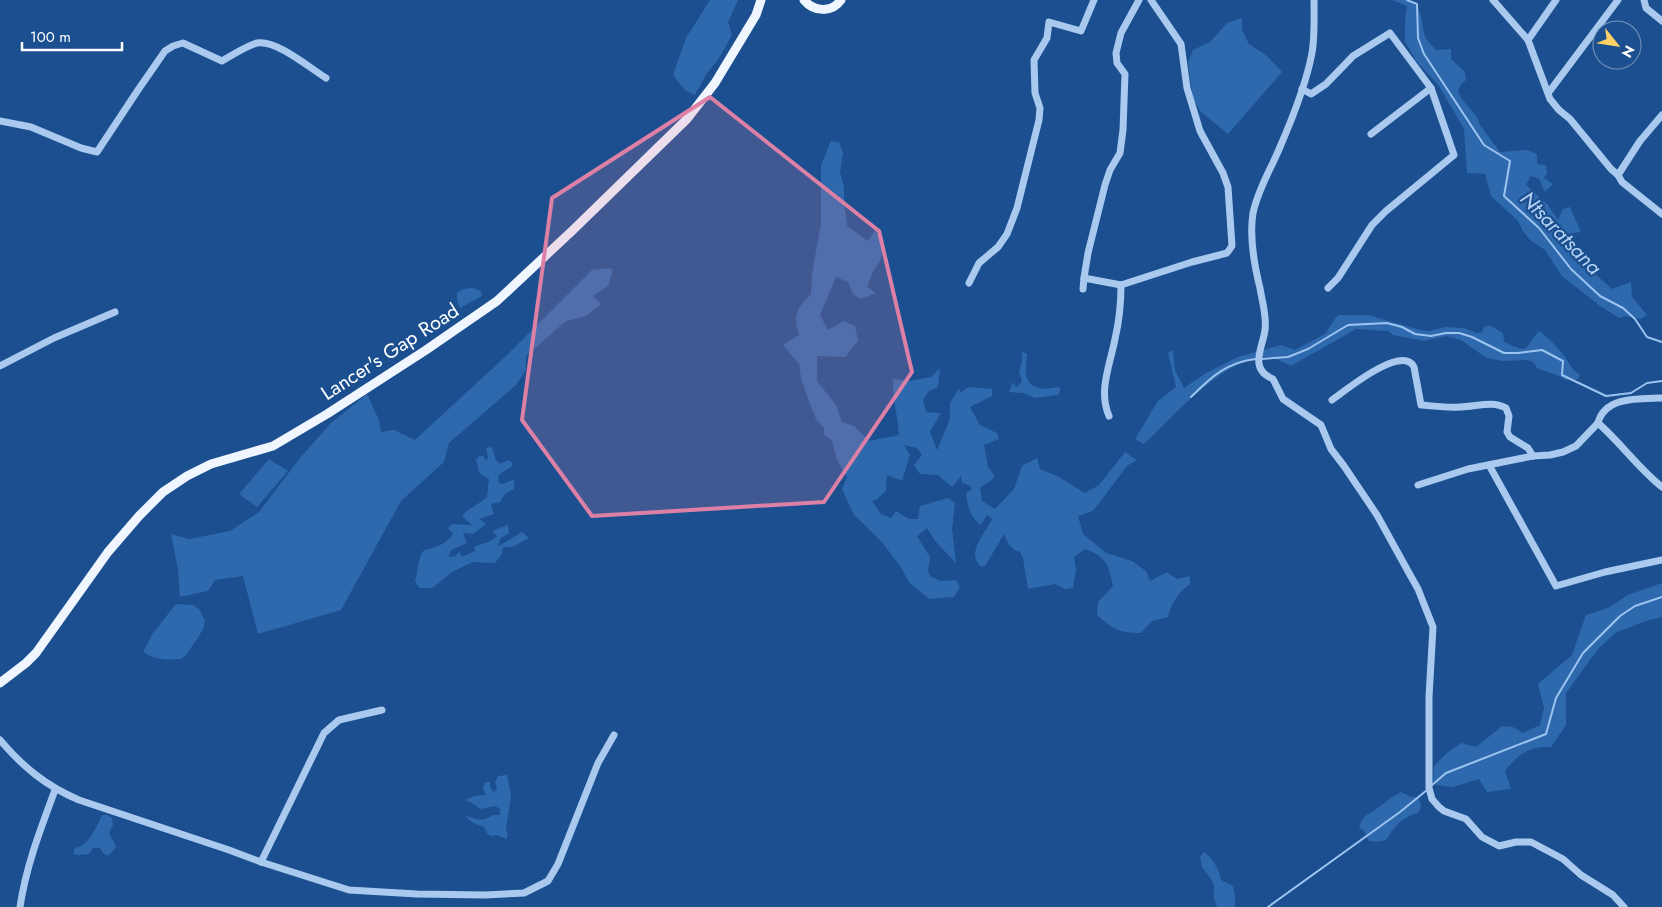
<svg xmlns="http://www.w3.org/2000/svg" width="1662" height="907" font-family="Jost,sans-serif">
  <rect width="100%" height="100%" fill="#1b4f8f"/>
  <g fill="#2e69ad">
    <path d="M710,0H738L728,22L732,35L718,60L707,73L695,95C684,92 679,83 673,75L686,38Z"/>
    <path d="M1392,0H1410C1423,11 1421,18 1424,33C1425,39 1432,45 1436,50L1451,49V59L1465,72L1466,80L1461,84L1458,91L1461,98L1477,117L1480,125L1500,152L1527,150L1537,154V164L1546,165L1547,173L1544,178L1553,184L1545,192L1539,179L1531,176L1526,185L1548,205L1558,220L1563,209L1570,207L1581,232L1567,234L1574,241L1594,273L1612,289L1631,282L1632,297L1647,315L1641,319L1625,316L1619,318L1600,306L1562,276L1545,250L1530,240L1523,231L1518,221L1491,196L1485,174L1467,173L1464,129L1439,86L1416,61L1405,41V22L1407,6Z"/>
    <polygon points="1242,18 1242,30 1249,44 1267,56 1282,72 1228,134 1200,111 1193,98 1188,63 1193,50 1210,42 1227,23"/>
    <path d="M831,141L839,142L843,153L840,172L844,187V201L847,226L868,241L875,230L883,244L881,259L873,272L867,287L876,293L860,299L853,294L848,282L836,277L820,315L828,330L844,321L855,326L858,341L845,357L817,356V381L836,405L842,422L854,426L869,441L899,435C898,416 892,398 893,379L909,381L931,377L940,368L938,387L929,391L923,400L926,412L941,413L930,432L937,450L950,419V403L959,388L960,393L969,387L992,389V396L970,407L980,425L997,433L999,439L984,445L988,467L995,476L990,481L980,488L982,501L995,509L1014,489L1022,466L1037,458L1040,469L1057,476L1085,493L1099,485L1125,452L1137,460L1127,466L1093,511L1078,516L1083,534L1106,553L1132,561L1146,571L1150,581L1167,572L1177,579L1190,576V584C1180,591 1170,604 1168,617L1152,621L1141,633C1120,633 1112,629 1097,615L1098,602L1113,586C1109,566 1107,557 1085,549L1074,557L1076,570L1073,588L1065,589L1055,584L1028,589L1023,558L1020,552C1011,550 1007,542 1004,534L985,566H980C966,551 986,533 992,519L987,515L981,525C969,516 968,507 966,493L972,489L969,485L962,483L961,476L952,487L938,475L920,474L914,465L922,455L917,448L904,445L910,455L902,481L887,475L886,491L877,499L872,501L881,514L891,518L896,511L909,519H918L920,506L948,498L955,503L952,529L956,563L935,541L927,528L917,536L930,557L928,571L931,577L941,581L956,580L960,587L954,597L929,599L909,582L902,569L882,542L854,515L842,489L847,477L837,460L832,440L824,435V428L816,419L808,399L801,378L799,364L783,345L799,335C793,315 796,309 811,294L812,274L821,224V165Z"/>
    <polygon points="609,268 613,270 608,286 593,296 601,304 586,316 566,321 526,356 526,370 516,385 449,443 444,462 401,501 341,610 258,634 243,576 215,580 208,591 180,597 178,570 171,534 189,539 230,531 259,512 300,458 330,424 367,394 379,420 381,432 394,430 415,440 508,354 592,270"/>
    <polygon points="473,288 481,291 482,296 460,308 457,300 457,293 463,289"/>
    <path d="M1339,315H1368L1420,330L1430,331L1445,327L1464,328L1477,333L1482,332L1484,327L1489,325L1503,333L1504,342C1532,354 1522,350 1539,331C1547,336 1562,351 1567,360C1571,367 1573,370 1580,375L1578,379L1566,380L1557,375L1537,368L1534,363L1528,360L1503,361L1491,359L1485,357L1461,340L1446,336L1424,341L1393,335L1388,331L1356,329L1291,366C1284,363 1274,357 1267,357C1222,358 1175,416 1144,444L1135,439L1158,401L1176,387L1168,353L1173,350L1175,370L1184,388L1206,373L1238,357L1281,345L1295,350L1325,334L1336,317Z"/>
    <path d="M1022,352L1027,354C1027,360 1025,368 1026,374C1029,392 1047,389 1060,387V391L1058,395L1035,398L1023,393L1009,392L1013,382L1016,387L1022,382L1019,371L1022,362Z"/>
    <path d="M492,447L496,460L500,464L506,461L510,460L513,465C508,470 503,471 498,476L499,483L503,484L514,479V489L505,494L500,502L491,504L494,514L479,519L486,524L473,534L463,533L467,543L451,550L449,557L456,556L459,551L462,557L475,551L474,547C482,543 490,543 497,536L492,531L508,525L509,533L501,538L497,547L522,532L529,538L512,547H503L502,554L495,563L473,562L452,572L432,588H419L415,581C419,570 417,559 424,550C434,549 448,543 453,534L448,528L452,524L472,525L462,516C469,507 479,505 487,497L489,479L480,474L476,460L479,456H483L486,461L488,458L486,448Z"/>
    <polygon points="269,459 288,471 257,507 239,494"/>
    <path d="M1662,583V617L1646,621L1615,633L1598,649L1566,693V725L1551,747C1528,746 1519,754 1505,771L1511,789L1487,792L1479,779L1453,787L1436,785L1433,779L1434,766L1447,753L1461,743L1476,747L1502,726L1513,727L1523,733L1540,725L1544,708L1538,684L1572,655L1586,615L1608,608L1628,595Z"/>
    <path d="M176,604L193,605L199,609L205,621L204,627L199,636L186,655L181,659C167,660 155,660 143,652L153,633Z"/>
    <path d="M507,775L511,796L506,829L508,836L506,839L497,835L491,836L487,833L484,827L473,823L464,815C470,817 478,821 485,819C493,816 491,814 500,815V809L495,806L480,809L475,805L466,800L474,796L486,795L483,789L485,782H490V788L494,792L497,790L495,782L498,776Z"/>
    <path d="M1401,792L1411,797H1418L1421,805L1419,812C1413,815 1403,818 1398,824C1386,835 1392,844 1369,841L1364,831L1359,828L1361,822L1365,816L1371,813L1392,797Z"/>
    <path d="M102,815H107L112,818L113,825L109,833L116,846L114,850L108,856L104,854L100,848H93L89,854L78,855L73,854L75,848C89,846 97,826 102,815Z"/>
    <path d="M1204,852C1213,859 1219,869 1221,880L1233,886L1235,895V907H1217L1214,898V886L1211,879L1202,867L1200,857Z"/>
  </g>
  <g fill="none" stroke-linecap="round" stroke-linejoin="round">
    <g stroke="#9cc4f0" stroke-width="2">
      <polyline points="1407,0 1417,4 1418,38 1424,54 1484,145 1510,161 1504,196 1539,228 1571,269 1600,296 1623,308 1635,319 1647,337 1662,342"/>
      <polyline points="1261,359 1288,357 1308,349 1348,325 1387,323 1402,327 1415,334 1431,336 1446,333 1459,333 1472,337 1504,353 1518,353 1542,350 1563,361 1562,375 1606,396 1631,393 1647,383 1662,381"/>
      <path d="M1191,397C1211,377 1227,362 1256,359"/>
      <polyline points="1432,785 1446,773 1546,734 1556,698 1583,653 1620,616 1635,606 1662,597"/>
      <polyline points="1268,907 1400,812 1427,790"/>
    </g>
    <g stroke="#a9c9ee" stroke-width="7">
      <path d="M1314,0C1314,18 1315,36 1312,53C1306,85 1293,117 1280,147C1271,169 1258,189 1253,213C1249,238 1254,264 1260,288C1262,301 1267,317 1265,330C1263,347 1248,369 1273,379L1283,399L1321,425L1331,449L1344,466L1377,515L1409,573L1418,589L1433,627L1429,697V788L1432,799L1439,807L1444,811L1466,819L1482,837L1499,846L1516,842H1531L1563,859L1581,875L1613,895L1624,907"/>
      <polyline points="1493,0 1528,40 1550,99 1559,110 1570,119 1611,169 1618,175"/>
      <polyline points="1644,0 1646,8 1662,21"/>
      <polyline points="1528,40 1556,0"/>
      <polyline points="1302,89 1311,94 1326,84 1353,56 1390,33 1431,88 1454,155 1386,211 1372,225 1338,278 1328,288"/>
      <polyline points="1549,92 1618,0"/>
      <polyline points="1662,115 1640,141 1618,175 1622,182 1662,214"/>
      <path d="M0,121L31,127L81,148L97,152L138,90L165,51L173,46L183,43L222,61C232,55 246,46 257,43C276,39 311,69 326,78"/>
      <polyline points="1371,134 1431,88"/>
      <polyline points="969,283 979,263 998,247 1007,234 1017,208 1039,120 1040,108 1035,93 1034,60 1047,38 1049,22 1081,31 1094,0"/>
      <polyline points="1121,285 1192,262 1227,253 1232,246 1228,187 1223,173 1200,131 1187,88 1181,44 1151,0"/>
      <polyline points="1083,289 1084,278"/>
      <polyline points="0,366 54,338 115,312"/>
      <path d="M1662,398C1639,399 1605,396 1598,423C1621,443 1638,468 1662,487"/>
      <path d="M1332,400C1346,390 1402,344 1414,367L1421,405C1434,406 1447,408 1460,407C1476,407 1492,400 1506,408L1509,416L1507,432L1510,437L1528,448L1533,456"/>
      <path d="M1109,416C1098,391 1110,365 1115,339C1119,322 1121,303 1121,285L1084,278L1088,253L1105,185L1110,170L1120,153L1123,130L1125,74L1117,63L1116,53L1121,33L1139,0"/>
      <polyline points="1489,465 1556,586 1605,572 1662,560"/>
      <polyline points="1418,485 1468,469 1533,456 1550,455 1563,452 1576,446 1598,423"/>
      <path d="M0,740C23,767 46,786 79,800L229,850L261,862L349,890L417,894L485,895L524,893L548,881L558,864L598,763L614,735"/>
      <polyline points="261,862 324,733 339,720 382,710"/>
      <path d="M20,907C26,866 41,828 55,790"/>
    </g>
    <g stroke="#f0f6ff" stroke-width="9">
      <path d="M804,0C814,12 832,13 841,0"/>
      <polyline points="0,683 26,663 36,653 108,552 139,516 163,492 187,476 211,464 273,446 327,414 426,350 497,301 573,230 687,119 715,83 756,15 761,0"/>
    </g>
  </g>
  <path fill="#dd80a5" fill-opacity="0.2" stroke="#dd80a5" stroke-width="4" stroke-linejoin="round" d="M710,97L879,231L912,372L824,502L592,516L522,420L552,198Z"/>
  <g text-anchor="middle" dominant-baseline="central" stroke-width="4.5" stroke-linejoin="round" paint-order="stroke">
    <g font-size="20" fill="#fff" stroke="#1b4f8f">
      <text transform="translate(390 352) rotate(-33)">Lancer's Gap Road</text>
    </g>
    <g font-size="21" font-style="italic" fill="#b5d3f5" stroke="#1b4f8f">
      <text transform="translate(1561 233) rotate(46)">Ntsaratsana</text>
    </g>
  </g>
  <g transform="translate(1617 45) rotate(120)"><circle r="24" fill="#1b4f8f" stroke="#7695bc"/>
  <path d="M0-4L9 19L0 12L-9 19Z" fill="#ffd166"/>
  <text y="-8" font-size="14" font-weight="bold" text-anchor="middle" fill="#ffffff">N</text>
  </g>
  <path d="M22 42v8h100v-8" fill="none" stroke="#ffffff" stroke-width="2.5"/>
  <text x="30" y="42" font-size="15" fill="#ffffff" stroke="#1b4f8f" stroke-width="4" paint-order="stroke">100 m</text>
</svg>
